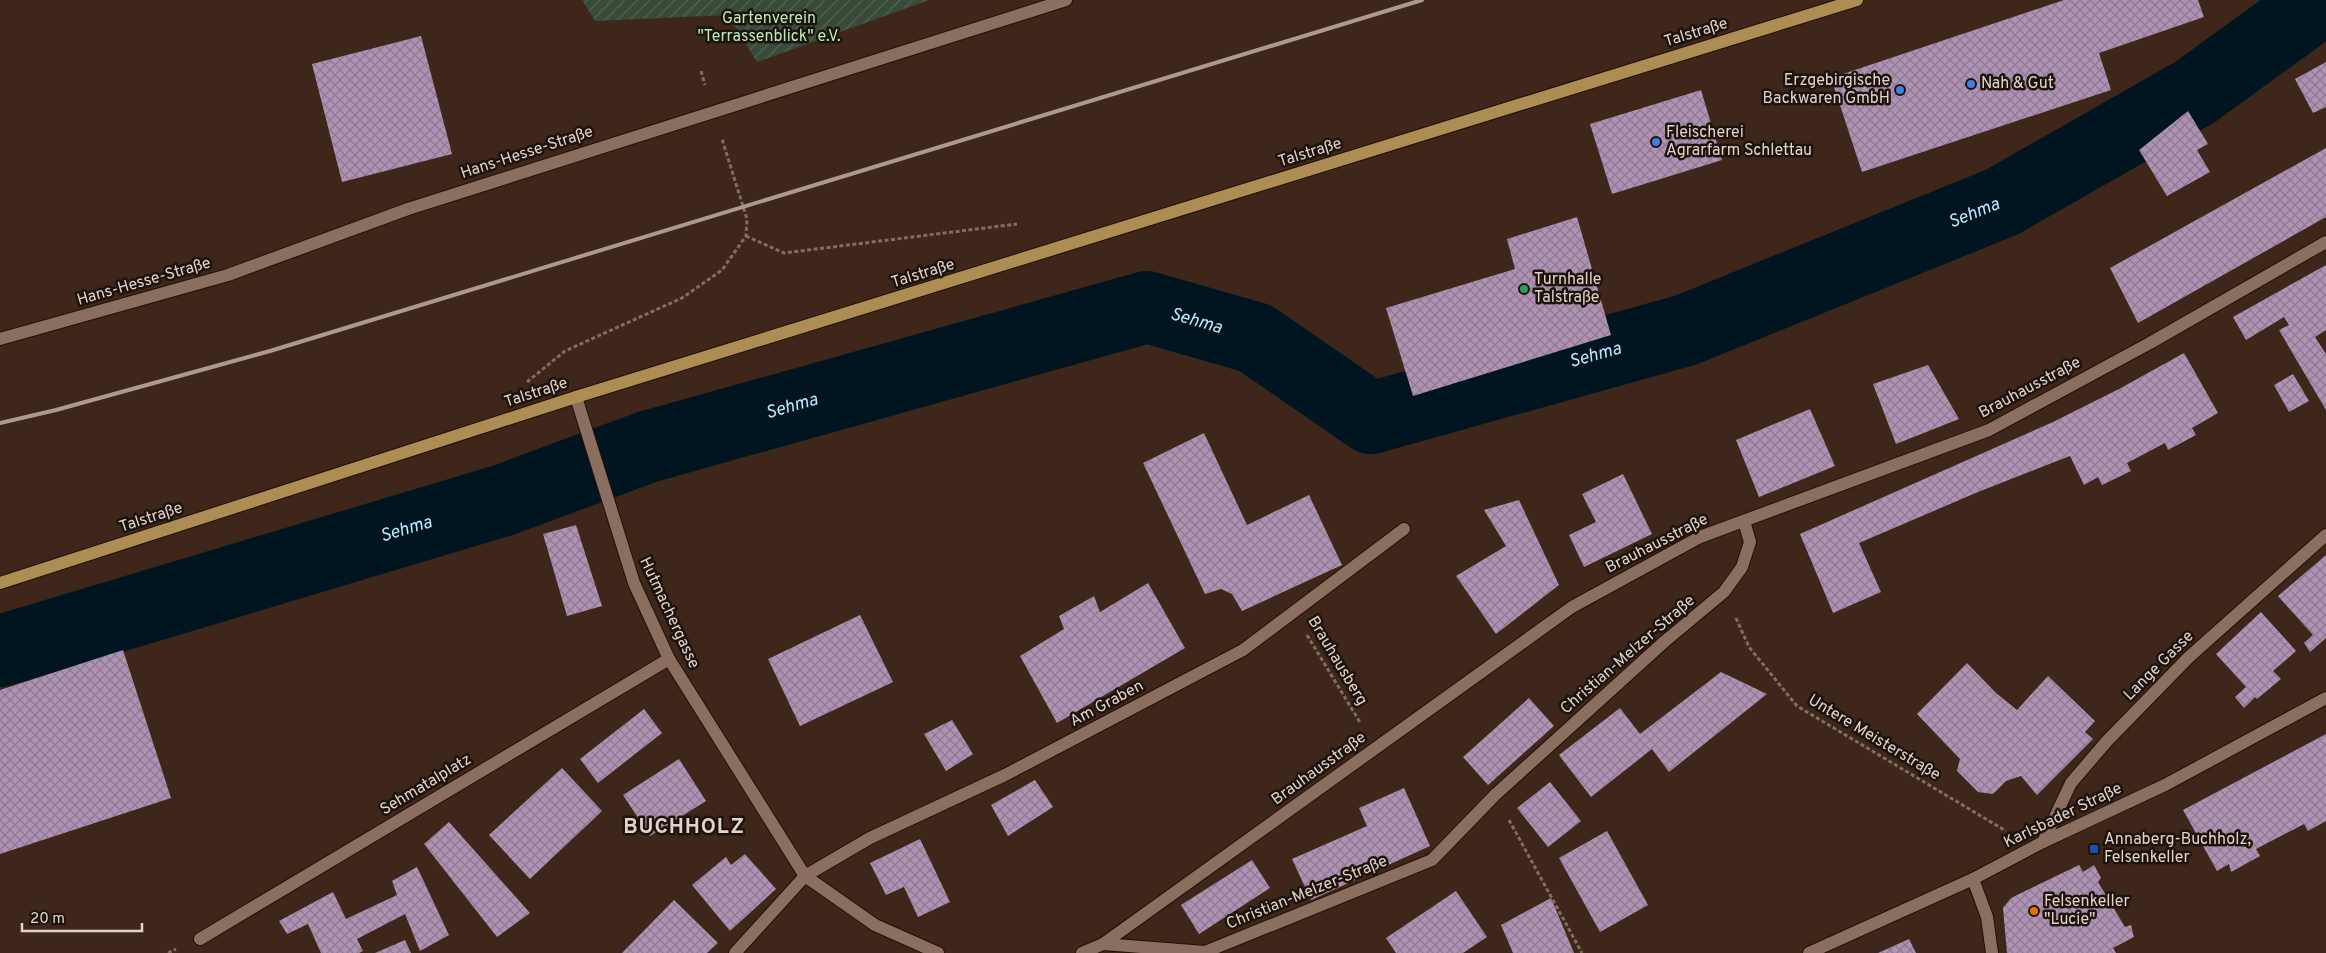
<svg xmlns="http://www.w3.org/2000/svg" width="2326" height="953" font-family="Overpass,sans-serif">
  <defs>
    <pattern id="garden-furrows" width="10" height="10" patternUnits="userSpaceOnUse" patternTransform="scale(1.25)"><rect width="10" height="10" fill="#384a38"/><path d="M-1 1l2-2M0 10L10 0M9 11l2-2" fill="none" stroke="#546353"/></pattern>
    <pattern id="building-cross-hatch" width="8" height="8" patternUnits="userSpaceOnUse" patternTransform="scale(1.25)"><rect width="8" height="8" fill="#ae92b4"/><path d="M0 0l8 8M0 8l8-8" fill="none" stroke="#8e7990"/></pattern>
  </defs>
  <rect width="100%" height="100%" fill="#3e271a"/>
  <polygon fill="url(#garden-furrows)" points="582,0 929,0 757,62 728,15 595,21"/>
  <g fill="none" stroke-linecap="round" stroke-linejoin="round">
    <path stroke="#00151f" stroke-width="72" id="s1" d="M0,651L504,500L647,447L1147,307L1255,338L1371,418L1686,330L2002,202L2195,92L2322,0"/>
  </g>
  <g fill="url(#building-cross-hatch)">
    <polygon points="2064,0 2198,0 2204,17 2099,53 2111,90 1862,172 1831,78"/>
    <polygon points="421,36 452,154 342,182 312,64"/>
    <polygon points="2326,62 2326,107 2313,113 2295,79"/>
    <polygon points="1701,90 1722,160 1612,194 1590,124"/>
    <polygon points="2188,111 2208,144 2197,150 2210,172 2167,196 2139,150"/>
    <polygon points="2326,148 2326,217 2138,323 2110,268"/>
    <polygon points="1577,217 1611,335 1413,396 1386,308 1515,269 1507,239"/>
    <polygon points="2326,265 2326,330 2315,337 2326,354 2326,410 2279,330 2289,325 2284,317 2246,340 2233,317"/>
    <polygon points="2184,353 2218,413 2192,428 2196,435 2168,450 2165,443 2127,463 2131,471 2102,485 2098,477 2084,485 2070,456 1978,492 1859,543 1881,592 1833,613 1800,534 2053,422 2119,389"/>
    <polygon points="1928,365 1959,419 1896,444 1873,384"/>
    <polygon points="2293,374 2309,401 2289,412 2274,385"/>
    <polygon points="1810,409 1835,466 1759,497 1736,440"/>
    <polygon points="1204,433 1247,525 1309,495 1342,565 1242,611 1232,594 1221,589 1205,594 1143,463"/>
    <polygon points="1623,474 1652,534 1584,567 1569,535 1596,522 1582,494"/>
    <polygon points="1519,500 1559,585 1496,634 1456,576 1506,546 1484,510"/>
    <polygon points="576,525 602,606 567,616 543,534"/>
    <polygon points="2326,555 2326,638 2310,652 2304,643 2313,635 2278,596"/>
    <polygon points="1148,583 1185,648 1057,723 1020,656 1064,629 1059,616 1094,596 1100,612"/>
    <polygon points="2261,612 2296,651 2273,671 2281,679 2257,699 2255,697 2244,708 2235,697 2246,687 2216,654"/>
    <polygon points="860,615 893,682 800,726 768,659"/>
    <polygon points="123,650 171,798 0,854 0,690"/>
    <polygon points="1967,663 1996,693 2017,710 2048,676 2095,721 2085,732 2093,739 2037,795 2021,776 2006,781 1993,794 1978,792 1957,771 1960,759 1917,714"/>
    <polygon points="1721,672 1767,694 1669,772 1652,749 1591,797 1559,755 1620,708 1640,734"/>
    <polygon points="1529,698 1554,726 1488,785 1463,757"/>
    <polygon points="644,709 662,733 598,783 580,759"/>
    <polygon points="952,720 973,754 946,771 924,734"/>
    <polygon points="2326,734 2326,821 2308,831 2304,824 2256,849 2260,856 2231,872 2229,864 2217,871 2183,810"/>
    <polygon points="679,759 706,801 650,836 623,795"/>
    <polygon points="562,768 602,811 530,879 489,835"/>
    <polygon points="1035,780 1053,807 1008,836 991,805"/>
    <polygon points="1550,782 1581,821 1548,847 1517,808"/>
    <polygon points="1404,788 1430,846 1311,900 1292,859 1367,826 1359,808"/>
    <polygon points="449,822 530,913 497,937 424,844"/>
    <polygon points="1607,831 1648,905 1600,932 1559,858"/>
    <polygon points="920,839 950,902 918,917 904,887 886,895 870,863"/>
    <polygon points="745,854 776,889 730,931 692,885 726,857 731,865"/>
    <polygon points="1252,860 1270,888 1199,934 1181,905"/>
    <polygon points="2079,865 2083,872 2094,865 2101,878 2098,882 2125,927 2131,925 2134,937 2113,948 2116,953 2007,953 2003,908 2011,898"/>
    <polygon points="417,867 449,935 420,951 405,914 357,939 363,951 359,953 321,953 308,924 287,934 279,921 333,892 346,919 397,895 392,881"/>
    <polygon points="1456,891 1487,937 1463,953 1396,953 1386,938"/>
    <polygon points="1551,898 1574,953 1513,953 1501,925"/>
    <polygon points="674,900 718,943 707,953 622,953"/>
    <polygon points="1909,939 1916,953 1878,953"/>
    <polygon points="405,940 411,953 375,953"/>
  </g>
  <g fill="none" stroke-linecap="round" stroke-linejoin="round">
    <defs>
      <polyline id="service" points="200,939 669,659"/>
      <g id="minor">
        <polyline points="0,339 228,275 408,209 1066,0"/>
        <polyline points="576,397 634,583 669,659 805,876 875,925 938,953"/>
        <polyline points="2043,842 2071,783 2107,741 2189,657 2326,535"/>
        <polyline points="1973,879 1987,917 1992,953"/>
        <polyline points="1103,944 1205,952 1432,860 1495,795 1664,642 1724,592 1742,567 1750,542 1744,521"/>
        <polyline points="735,953 805,876 870,838 1005,775 1243,650 1404,529"/>
        <polyline points="1082,953 1103,944 1572,607 1700,537 1989,430 2150,343 2326,242"/>
        <polyline points="1809,953 1973,879 2043,842 2165,785 2326,698"/>
      </g>
      <polyline id="primary" points="0,583 576,397 1857,0"/>
    </defs>
    <use href="#service" stroke="#240f04" stroke-width="14"/>
    <use href="#minor" stroke="#240f04" stroke-width="14"/>
    <use href="#primary" stroke="#240f04" stroke-width="14"/>
    <g stroke="#806c61" stroke-width="3" stroke-dasharray="4 2.5" stroke-linecap="butt">
      <polyline points="701,71 705,85"/>
      <polyline points="746,236 784,253 1017,224"/>
      <polyline points="527,382 565,351 682,298 722,270 746,236 747,219 722,139"/>
      <polyline points="1736,618 1749,647 1797,706 2006,831"/>
      <polyline points="1307,635 1361,724"/>
      <polyline points="1509,820 1582,953"/>
      <polyline points="168,953 176,949"/>
    </g>
    <use href="#service" stroke="#8a6e60" stroke-width="12"/>
    <use href="#minor" stroke="#8a6e60" stroke-width="12"/>
    <use href="#primary" stroke="#ad8d53" stroke-width="12"/>
    <polyline stroke="#ac9a90" stroke-width="4" points="0,423 56,410 270,351 1422,0"/>
  </g>
  <g fill="#3f7fe0" stroke="#1d130d" stroke-width="2">
    <circle cx="1971" cy="84" r="5"/>
    <circle cx="1900" cy="90" r="5"/>
    <circle cx="1656" cy="142" r="5"/>
  </g>
  <circle fill="#2e9e5b" stroke="#1d130d" stroke-width="2" cx="1524" cy="289" r="5"/>
  <rect fill="#1a4fb4" stroke="#1d130d" stroke-width="2" x="2089" y="844" width="10" height="10" rx="2.5"/>
  <circle fill="#e8710a" stroke="#1d130d" stroke-width="2" cx="2034" cy="911" r="5"/>
  <g text-anchor="middle" dominant-baseline="central" stroke-width="5" stroke-linejoin="round" paint-order="stroke">
    <g font-size="16" fill="#b7ebb7" stroke="#1d130d">
      <text x="769" y="19">Gartenverein<tspan x="769" dy="18">"Terrassenblick" e.V.</tspan></text>
    </g>
    <g font-size="16" fill="#e2d2ca" stroke="#1d130d">
      <text transform="translate(1696 33) rotate(-17)">Talstraße</text>
      <text transform="translate(527 153) rotate(-18)">Hans-Hesse-Straße</text>
      <text transform="translate(1310 153) rotate(-17)">Talstraße</text>
      <text transform="translate(923 274) rotate(-17)">Talstraße</text>
      <text transform="translate(144 282) rotate(-16)">Hans-Hesse-Straße</text>
      <text transform="translate(2030 388) rotate(-28)">Brauhausstraße</text>
      <text transform="translate(536 393) rotate(-18)">Talstraße</text>
      <text transform="translate(151 518) rotate(-18)">Talstraße</text>
      <text transform="translate(1657 544) rotate(-27)">Brauhausstraße</text>
      <text transform="translate(669 613) rotate(65)">Hutmachergasse</text>
      <text transform="translate(1628 655) rotate(-41)">Christian-Melzer-Straße</text>
      <text transform="translate(1337 661) rotate(59)">Brauhausberg</text>
      <text transform="translate(2159 666) rotate(-45)">Lange Gasse</text>
      <text transform="translate(1107 704) rotate(-28)">Am Graben</text>
      <text transform="translate(1874 738) rotate(31)">Untere Meisterstraße</text>
      <text transform="translate(1319 769) rotate(-36)">Brauhausstraße</text>
      <text transform="translate(426 785) rotate(-31)">Sehmatalplatz</text>
      <text transform="translate(2063 816) rotate(-26)">Karlsbader Straße</text>
      <text transform="translate(1307 893) rotate(-22)">Christian-Melzer-Straße</text>
    </g>
    <g font-size="16" fill="#e2d2ca" stroke="#1d130d" text-anchor="start">
      <text x="1890" y="81" text-anchor="end">Erzgebirgische<tspan x="1890" dy="18">Backwaren GmbH</tspan></text>
      <text x="1981" y="84">Nah &amp; Gut</text>
      <text x="1666" y="133">Fleischerei<tspan x="1666" dy="18">Agrarfarm Schlettau</tspan></text>
      <text x="1534" y="280">Turnhalle<tspan x="1534" dy="18">Talstraße</tspan></text>
      <text x="2104" y="840">Annaberg-Buchholz,<tspan x="2104" dy="18">Felsenkeller</tspan></text>
      <text x="2044" y="902">Felsenkeller<tspan x="2044" dy="18">"Lucie"</tspan></text>
    </g>
    <g font-size="18" font-style="italic" fill="#bde8fd" stroke="#1d130d">
      <text stroke="none"><textPath href="#s1" startOffset="2089">Sehma</textPath></text>
      <text stroke="none"><textPath href="#s1" startOffset="1249">Sehma</textPath></text>
      <text stroke="none"><textPath href="#s1" startOffset="1684">Sehma</textPath></text>
      <text stroke="none"><textPath href="#s1" startOffset="829">Sehma</textPath></text>
      <text stroke="none"><textPath href="#s1" startOffset="424">Sehma</textPath></text>
    </g>
    <g font-size="21" font-weight="bold" letter-spacing="1" fill="#e2d2ca" stroke="#1d130d">
      <text x="684" y="827">BUCHHOLZ</text>
    </g>
  </g>
  <path d="M22 923v8h120v-8" fill="none" stroke="#e2d2ca" stroke-width="2.5"/>
  <text x="30" y="923" font-size="15" fill="#e2d2ca" stroke="#1d130d" stroke-width="4" paint-order="stroke">20 m</text>
</svg>
